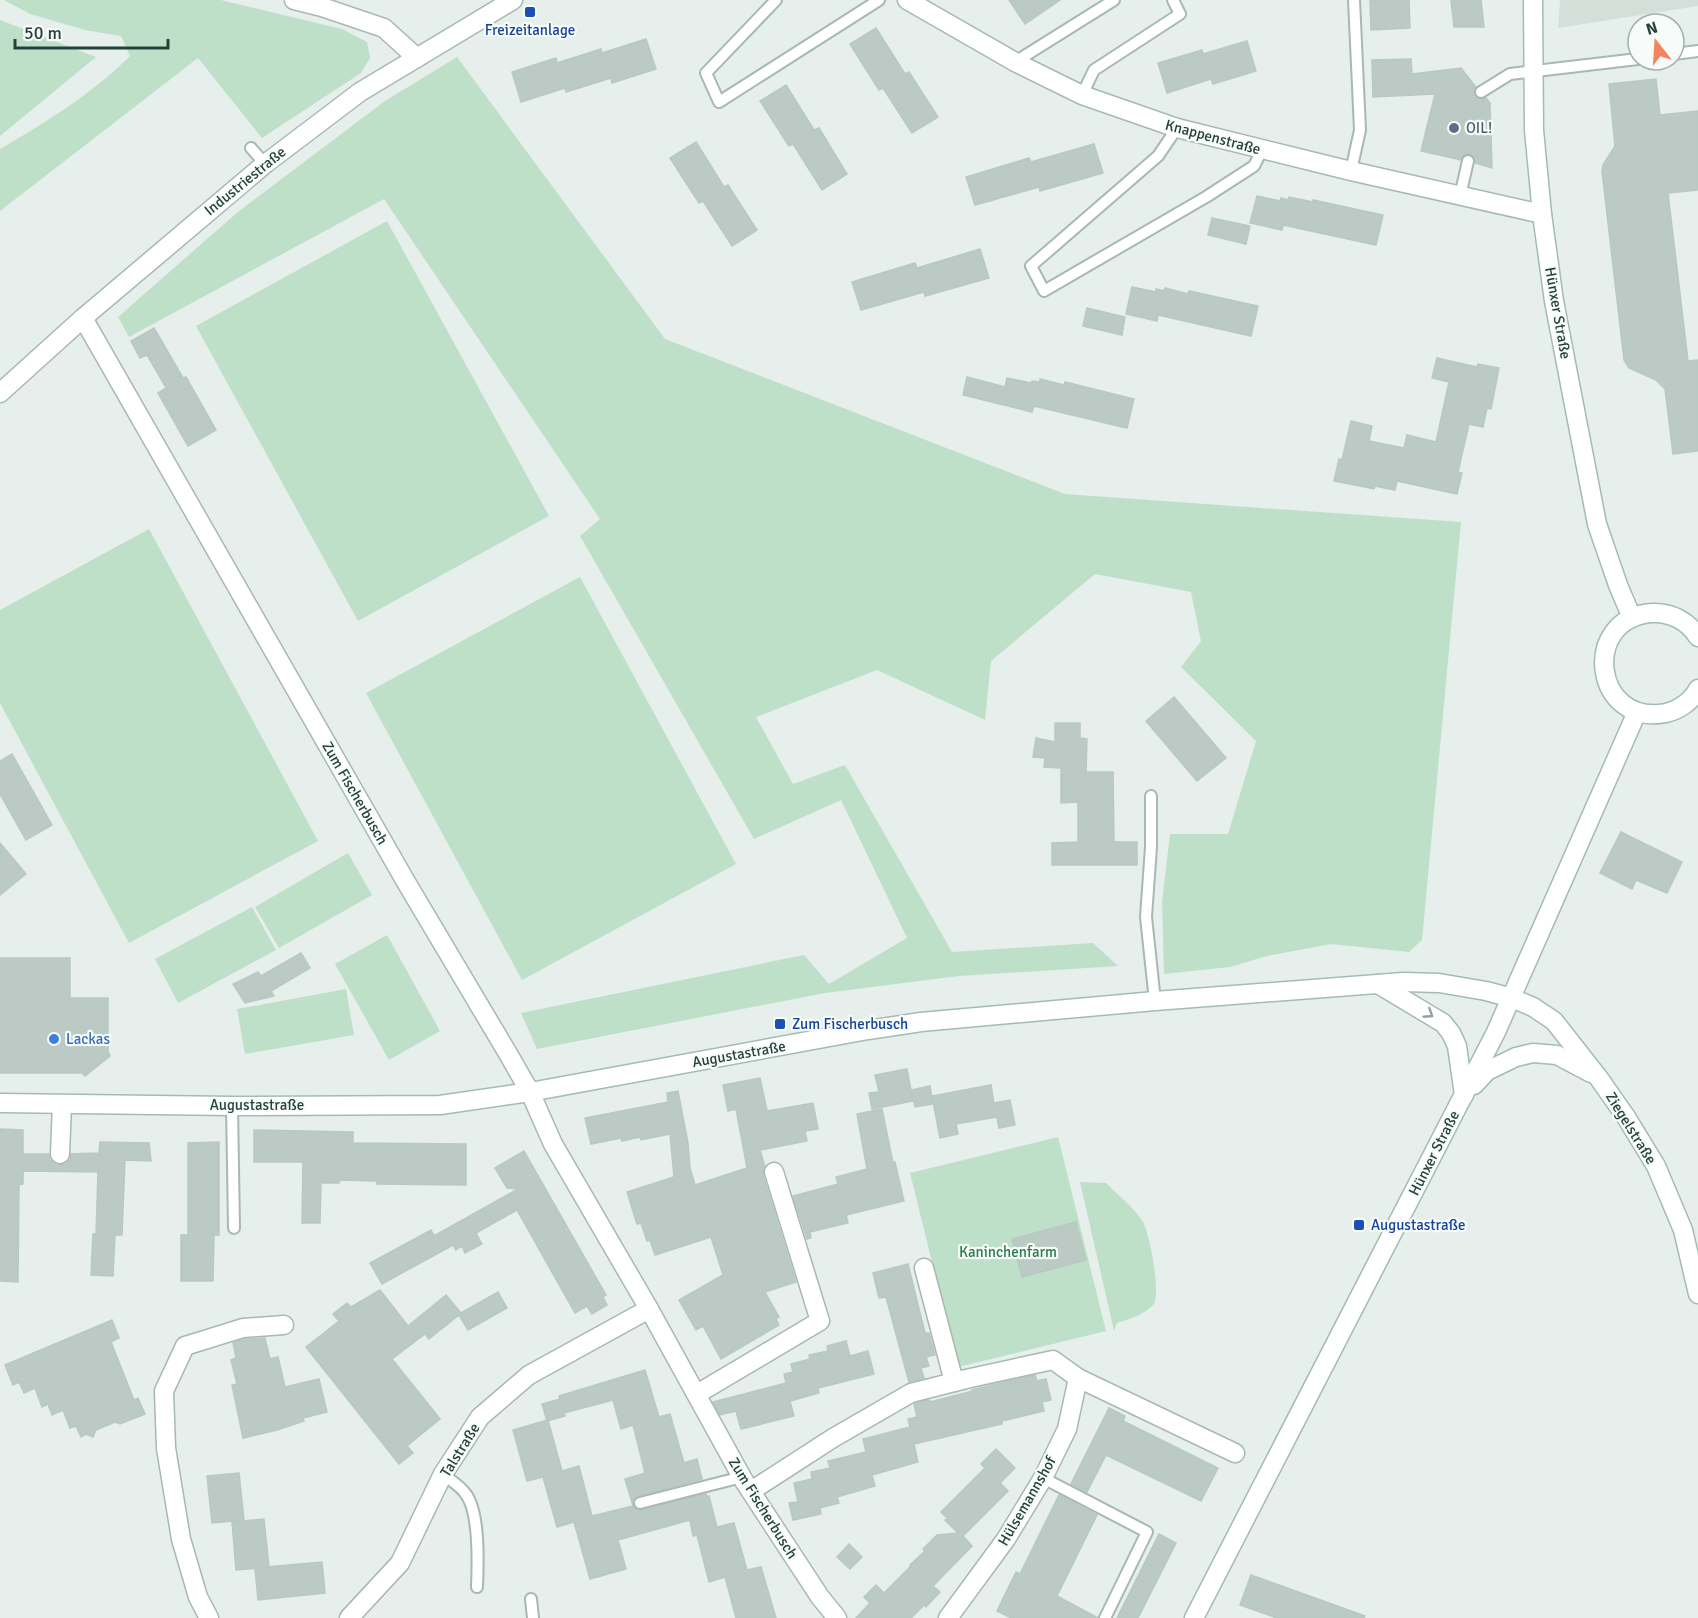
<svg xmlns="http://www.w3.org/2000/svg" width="1698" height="1618" font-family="Signika,sans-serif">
  <rect width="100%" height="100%" fill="#e6efeb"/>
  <polygon fill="#d4dfda" points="1560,0 1698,0 1698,6 1558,28"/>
  <g fill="#bfe0c8">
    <path d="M4,0H221L342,29L367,42L370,58L361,73L262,138L198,58L0,211V149C46,122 92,94 130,56L121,36L85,30L30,14Z"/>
    <polygon points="0,20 96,57 0,136"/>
    <polygon points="457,57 665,339 1065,494 1461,522 1422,940 1409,952 1331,944 1267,956 1230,967 1164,974 1162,902 1170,834 1228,834 1256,741 1181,667 1201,641 1191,592 1095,574 991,661 985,720 877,670 756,717 793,784 845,765 952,952 1093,943 1118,966 959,976 825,993 537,1049 521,1013 804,955 829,984 907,938 841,800 754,839 580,536 600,519 384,199 129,337 118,317 239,211 385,101"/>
    <polygon points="387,221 549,516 358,621 196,326"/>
    <polygon points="149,529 318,841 129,943 0,703 0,610"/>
    <polygon points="580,577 736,864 522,980 366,693"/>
    <polygon points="348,853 372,895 279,948 255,907"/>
    <polygon points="252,907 276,950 178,1003 155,959"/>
    <polygon points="387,935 440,1031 389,1060 335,964"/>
    <polygon points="346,989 354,1035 245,1054 237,1009"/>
    <polygon points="1058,1137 1106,1331 958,1367 910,1173"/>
    <path d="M1080,1182L1106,1183C1118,1195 1132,1206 1142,1220C1149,1230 1162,1295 1153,1305C1144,1315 1129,1319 1117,1323L1114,1331Z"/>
  </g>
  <g fill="#bbcac4" stroke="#b8c9c2" stroke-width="1.5">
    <polygon points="1009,0 1060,0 1025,24"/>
    <polygon points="1370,0 1409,0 1410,28 1371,30"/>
    <polygon points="1451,0 1481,0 1484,27 1454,27"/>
    <polygon points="876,28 905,74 909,72 938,117 912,133 883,88 879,90 850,44"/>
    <polygon points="646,39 656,69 612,83 611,78 566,92 565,88 521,102 512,72 556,58 557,63 601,49 602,53"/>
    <polygon points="1247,41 1256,71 1213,84 1211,79 1167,93 1158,63 1202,50 1203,54"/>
    <polygon points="1411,59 1412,74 1461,68 1476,87 1474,92 1475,96 1481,99 1486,98 1490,103 1492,168 1475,163 1475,158 1470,154 1465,154 1461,160 1421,151 1435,94 1373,97 1372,60"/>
    <polygon points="1656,79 1660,115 1698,111 1698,190 1668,193 1688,361 1698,360 1698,451 1673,454 1665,389 1656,380 1629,368 1624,360 1602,171 1603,165 1615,146 1609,84"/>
    <polygon points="786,85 814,130 819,128 847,174 822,190 793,144 789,146 760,101"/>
    <polygon points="696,142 724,187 728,185 757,230 732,246 703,201 699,203 670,158"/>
    <polygon points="1094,144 1103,173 1040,191 1039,187 975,205 966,177 1029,158 1031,162"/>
    <polygon points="1257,196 1280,201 1281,198 1288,200 1289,197 1313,202 1313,200 1383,215 1376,245 1283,225 1282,230 1250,223"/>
    <polygon points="1212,218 1250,226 1246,244 1208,235"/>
    <polygon points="980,249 989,278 925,296 924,292 861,310 852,282 915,263 917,268"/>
    <polygon points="1132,287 1156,292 1156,289 1164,291 1165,288 1188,294 1189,291 1258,306 1251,336 1158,315 1157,321 1126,314"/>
    <polygon points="1087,308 1125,317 1122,335 1083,326"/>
    <polygon points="154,328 183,378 186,377 216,430 188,446 158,393 166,388 147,355 140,358 131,341"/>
    <polygon points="1437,358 1477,367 1478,364 1499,368 1491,409 1487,408 1483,427 1469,424 1458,472 1462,473 1457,494 1397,481 1395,490 1375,486 1374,489 1334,481 1339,459 1342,460 1351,421 1372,426 1369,441 1404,448 1407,435 1436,442 1449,382 1432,378"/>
    <polygon points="967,377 1005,387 1007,378 1031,383 1032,381 1040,382 1040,379 1064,385 1065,382 1134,399 1127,428 1034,406 1032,412 963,395"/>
    <polygon points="1174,697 1226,758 1197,781 1146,721"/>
    <polygon points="1055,723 1080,723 1080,738 1087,739 1086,772 1113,772 1114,842 1137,842 1137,865 1052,865 1052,843 1078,842 1078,802 1061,803 1061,768 1044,767 1045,758 1033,757 1036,738 1055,742"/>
    <polygon points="12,754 52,825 26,840 0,794 0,761"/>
    <polygon points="1621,832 1682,862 1667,893 1636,880 1632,889 1600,873"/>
    <polygon points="0,843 26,874 0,895"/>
    <polygon points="301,953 310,968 271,991 274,996 245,1003 233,984 258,972 261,976"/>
    <polygon points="0,958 70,958 70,998 108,998 108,1051 110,1056 85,1076 82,1073 0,1073"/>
    <polygon points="907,1069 913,1101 872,1109 869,1093 879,1092 875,1075"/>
    <polygon points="760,1078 767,1111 813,1103 818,1129 805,1131 807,1141 760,1150 765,1167 763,1175 796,1282 765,1292 779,1317 776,1319 779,1325 721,1359 703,1326 696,1330 679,1300 723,1275 711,1237 655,1255 650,1240 647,1241 641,1223 637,1224 627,1192 674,1177 670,1134 641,1140 640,1137 622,1141 621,1138 591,1144 585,1118 668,1102 667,1093 678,1091 688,1143 690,1168 695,1185 747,1168 736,1109 728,1111 723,1085"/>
    <polygon points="991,1085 994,1103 1010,1100 1015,1125 999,1128 997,1117 956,1124 958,1134 940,1138 932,1096"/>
    <polygon points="930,1086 933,1104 915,1107 911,1090"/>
    <polygon points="882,1109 893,1163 895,1162 904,1201 846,1215 848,1223 810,1232 811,1238 807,1239 793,1196 838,1184 836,1177 867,1169 857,1114"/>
    <polygon points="0,1129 23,1130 23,1154 49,1154 50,1160 55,1164 59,1165 66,1164 70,1159 71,1154 99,1153 100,1142 149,1143 151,1161 125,1160 122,1235 115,1235 113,1276 91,1275 93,1234 96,1234 98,1172 23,1171 23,1184 19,1185 18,1282 0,1281"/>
    <polygon points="254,1130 353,1132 353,1143 466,1144 466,1185 377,1184 377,1181 339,1180 339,1183 321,1183 320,1223 302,1223 303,1162 254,1162"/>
    <polygon points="219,1142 219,1235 214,1235 213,1281 181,1281 181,1235 188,1235 188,1143"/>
    <polygon points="524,1151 606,1295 603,1297 607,1305 592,1314 587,1306 575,1313 517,1210 476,1233 482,1244 465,1253 462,1246 456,1250 453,1245 382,1284 370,1263 431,1230 434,1236 518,1189 507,1188 495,1168"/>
    <polygon points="1076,1222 1086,1260 1022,1277 1012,1239"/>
    <polygon points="908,1264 925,1333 929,1333 935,1355 926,1357 929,1366 921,1368 924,1378 909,1382 886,1297 879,1298 873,1273"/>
    <polygon points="380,1290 408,1326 446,1295 461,1313 498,1292 507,1308 468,1330 459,1315 429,1339 425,1334 392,1359 440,1419 407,1446 413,1453 399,1464 306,1347 339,1321 333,1314 347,1303 351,1307"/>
    <polygon points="112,1320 119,1338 111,1342 134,1400 138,1398 145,1414 120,1424 115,1422 96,1430 93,1437 86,1434 81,1437 76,1426 70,1428 63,1410 52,1415 48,1404 42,1407 35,1388 24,1393 19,1382 13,1385 5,1365"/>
    <polygon points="265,1338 270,1359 278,1357 285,1387 319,1379 327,1412 303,1418 304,1421 277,1430 243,1438 232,1385 237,1384 231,1360 236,1358 233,1343 245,1339"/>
    <polygon points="846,1341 850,1356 868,1351 874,1374 818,1388 819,1393 790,1401 794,1416 741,1429 736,1411 720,1415 713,1402 786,1383 784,1374 793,1372 791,1364 810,1359 809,1355 828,1351 827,1346"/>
    <polygon points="645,1370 659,1417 670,1414 684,1463 697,1459 702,1479 638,1496 633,1500 633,1505 637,1510 642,1510 706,1494 707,1497 709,1496 717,1527 734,1523 747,1570 761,1567 776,1618 736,1618 725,1577 709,1582 697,1535 693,1536 690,1520 618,1540 626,1569 590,1579 574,1522 557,1527 543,1477 527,1481 513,1430 548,1420 562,1471 579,1466 592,1516 633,1506 625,1479 645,1473 633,1425 621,1429 613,1400 564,1413 565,1416 547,1421 542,1404 560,1399 559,1396"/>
    <polygon points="1035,1375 1037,1381 1046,1379 1051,1400 1042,1402 1044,1411 1002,1421 1002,1424 914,1444 918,1462 872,1475 875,1486 837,1497 839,1503 820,1508 821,1514 793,1520 789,1503 798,1502 794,1483 812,1479 811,1472 830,1468 828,1461 866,1452 863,1439 910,1427 908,1419 917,1417 914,1404 929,1400 930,1402 973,1391 972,1390"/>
    <polygon points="1109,1408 1125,1416 1123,1421 1218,1468 1201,1501 1106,1455 1087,1492 1071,1484"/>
    <polygon points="996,1449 1015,1468 1000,1483 1008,1491 963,1536 972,1546 933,1586 940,1592 926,1607 924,1605 911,1618 856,1618 870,1603 864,1597 876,1585 884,1593 911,1566 910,1565 925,1551 923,1549 937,1535 958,1533 945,1520 948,1519 941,1512 985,1468 981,1464"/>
    <polygon points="239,1473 244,1520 212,1523 207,1476"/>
    <polygon points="1059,1495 1097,1515 1057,1596 1098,1618 1011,1618 997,1611 1016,1572 1020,1574"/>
    <polygon points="264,1519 269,1567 236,1570 232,1522"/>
    <polygon points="1159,1534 1176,1543 1138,1618 1117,1618"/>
    <polygon points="849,1544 862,1557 850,1569 837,1557"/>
    <polygon points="322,1562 325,1593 258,1600 255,1568"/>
    <polygon points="1251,1575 1365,1616 1364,1618 1277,1618 1240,1605"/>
  </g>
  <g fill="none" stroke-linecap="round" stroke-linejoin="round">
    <defs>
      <g id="lane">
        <polyline points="776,0 706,73 719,102 879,0"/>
        <polyline points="1674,54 1698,51"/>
        <polyline points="1015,62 1114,0"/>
        <polyline points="1481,92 1510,74 1638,59"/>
        <polyline points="1082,95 1094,70 1180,14 1173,0"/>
        <polyline points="1177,128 1158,156 1031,266 1044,291 1206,197 1254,166 1262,150"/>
        <polyline points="251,148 265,164"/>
        <polyline points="1351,171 1360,130 1354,0"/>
        <polyline points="1460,196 1468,161"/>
        <polyline points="1151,796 1151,847 1146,917 1155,1001"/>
        <polyline points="232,1106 234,1228"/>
        <path d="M443,1474C450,1480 460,1486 465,1493C480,1511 478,1563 477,1587"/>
        <polyline points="1043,1478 1147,1532 1105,1618"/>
        <polyline points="640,1503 742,1477"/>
        <polyline points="531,1599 533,1618"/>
      </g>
      <g id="street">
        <polyline points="294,0 322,7 384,28 417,58"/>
        <polyline points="907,0 1015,62 1082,95 1177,128 1351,171 1542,214"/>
        <polyline points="83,318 406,882 510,1057 530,1092 553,1144 649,1309 744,1481 820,1597 837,1618"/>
        <polyline points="0,393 83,318 265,164 360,92 513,0"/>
        <polyline points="60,1154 62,1104"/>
        <polyline points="924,1268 954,1382"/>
        <polyline points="697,1394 820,1321 774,1172"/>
        <polyline points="751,1491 833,1438 911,1393 966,1379 1053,1360 1078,1378 1235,1453"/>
        <polyline points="209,1618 198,1597 181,1539 166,1448 164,1391 185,1346 243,1328 284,1325"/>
        <polyline points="349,1618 400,1563 443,1474 480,1417 529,1375 649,1309"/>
        <polyline points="948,1618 1006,1539 1043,1478 1067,1429 1078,1378"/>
      </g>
      <g id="secondary">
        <polyline points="1533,0 1534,130 1542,214 1554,301 1597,524 1618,585 1632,618"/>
        <path d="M1698,637C1688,621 1671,612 1652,613C1580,618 1593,727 1666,713C1679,710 1692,701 1698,689"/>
        <polyline points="1378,984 1443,1023 1451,1033 1457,1046 1464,1095"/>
        <polyline points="1474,1085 1487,1071 1516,1057 1533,1053 1557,1055 1591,1073"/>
        <polyline points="0,1103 232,1106 440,1105 530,1092 868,1030 921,1022 1155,1001 1403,982 1439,983 1486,991 1512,998 1533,1007 1554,1021 1598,1077 1626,1117 1656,1166 1683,1230 1698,1294"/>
        <polyline points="1194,1618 1496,1032 1637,712"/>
      </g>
    </defs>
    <use href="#lane" stroke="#a8b8b2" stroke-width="14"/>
    <use href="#street" stroke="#a8b8b2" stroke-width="21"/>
    <use href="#secondary" stroke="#a4bbb3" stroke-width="21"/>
    <use href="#lane" stroke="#fff" stroke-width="10"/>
    <use href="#street" stroke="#fff" stroke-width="18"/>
    <use href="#secondary" stroke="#fff" stroke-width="18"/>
  </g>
  <defs><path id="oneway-chevron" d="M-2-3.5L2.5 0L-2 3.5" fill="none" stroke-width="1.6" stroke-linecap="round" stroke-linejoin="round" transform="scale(1.5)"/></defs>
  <use stroke="#92a09c" href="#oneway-chevron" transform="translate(1429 1014) rotate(33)"/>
  <g fill="#1a4fb4" stroke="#f7fbf9" stroke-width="2">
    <rect x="524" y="6" width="12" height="12" rx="3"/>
    <rect x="774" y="1018" width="12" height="12" rx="3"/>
    <rect x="1353" y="1219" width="12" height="12" rx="3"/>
  </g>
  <circle fill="#5c6f8a" stroke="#f7fbf9" stroke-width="2" cx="1454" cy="128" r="6"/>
  <circle fill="#3f7fe0" stroke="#f7fbf9" stroke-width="2" cx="54" cy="1039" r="6"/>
  <g text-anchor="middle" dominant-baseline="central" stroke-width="4.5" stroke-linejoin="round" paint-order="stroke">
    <g font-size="15" fill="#164399" stroke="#f7fbf9" text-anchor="start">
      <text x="530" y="30" text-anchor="middle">Freizeitanlage</text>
      <text x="792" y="1024">Zum Fischerbusch</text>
      <text x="1371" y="1225">Augustastraße</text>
    </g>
    <g font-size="15" fill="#4e5e75" stroke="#f7fbf9" text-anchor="start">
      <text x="1466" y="128">OIL!</text>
    </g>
    <g font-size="15" fill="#24423a" stroke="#f7fbf9">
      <text transform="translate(1213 137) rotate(15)">Knappenstraße</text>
      <text transform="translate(245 181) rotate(-39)">Industriestraße</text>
      <text transform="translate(1558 313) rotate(80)">Hünxer Straße</text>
      <text transform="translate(355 793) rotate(60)">Zum Fischerbusch</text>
      <text transform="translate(739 1054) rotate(-10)">Augustastraße</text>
      <text x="257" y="1105">Augustastraße</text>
      <text transform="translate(1631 1128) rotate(58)">Ziegelstraße</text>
      <text transform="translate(1434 1153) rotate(-63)">Hünxer Straße</text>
      <text transform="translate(460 1450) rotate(-58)">Talstraße</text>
      <text transform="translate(1027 1501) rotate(-60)">Hülsemannshof</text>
      <text transform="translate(763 1508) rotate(58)">Zum Fischerbusch</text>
    </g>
    <g font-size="15" fill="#366cbe" stroke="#f7fbf9" text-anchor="start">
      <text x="66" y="1039">Lackas</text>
    </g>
    <g font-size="15" fill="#2d7a4b" stroke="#f7fbf9">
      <text x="1008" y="1252">Kaninchenfarm</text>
    </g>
  </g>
  <g transform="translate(1656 42) rotate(343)"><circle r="28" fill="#f7fbf9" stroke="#a3b1ad" stroke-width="1.5"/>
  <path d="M0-4.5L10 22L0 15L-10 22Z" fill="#f4845f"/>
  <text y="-9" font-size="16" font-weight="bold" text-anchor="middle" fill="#24423a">N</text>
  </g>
  <path d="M15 39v9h153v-9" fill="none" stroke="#24423a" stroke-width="3"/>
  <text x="24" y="39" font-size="18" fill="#24423a" stroke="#f7fbf9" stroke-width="4.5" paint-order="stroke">50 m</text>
</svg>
